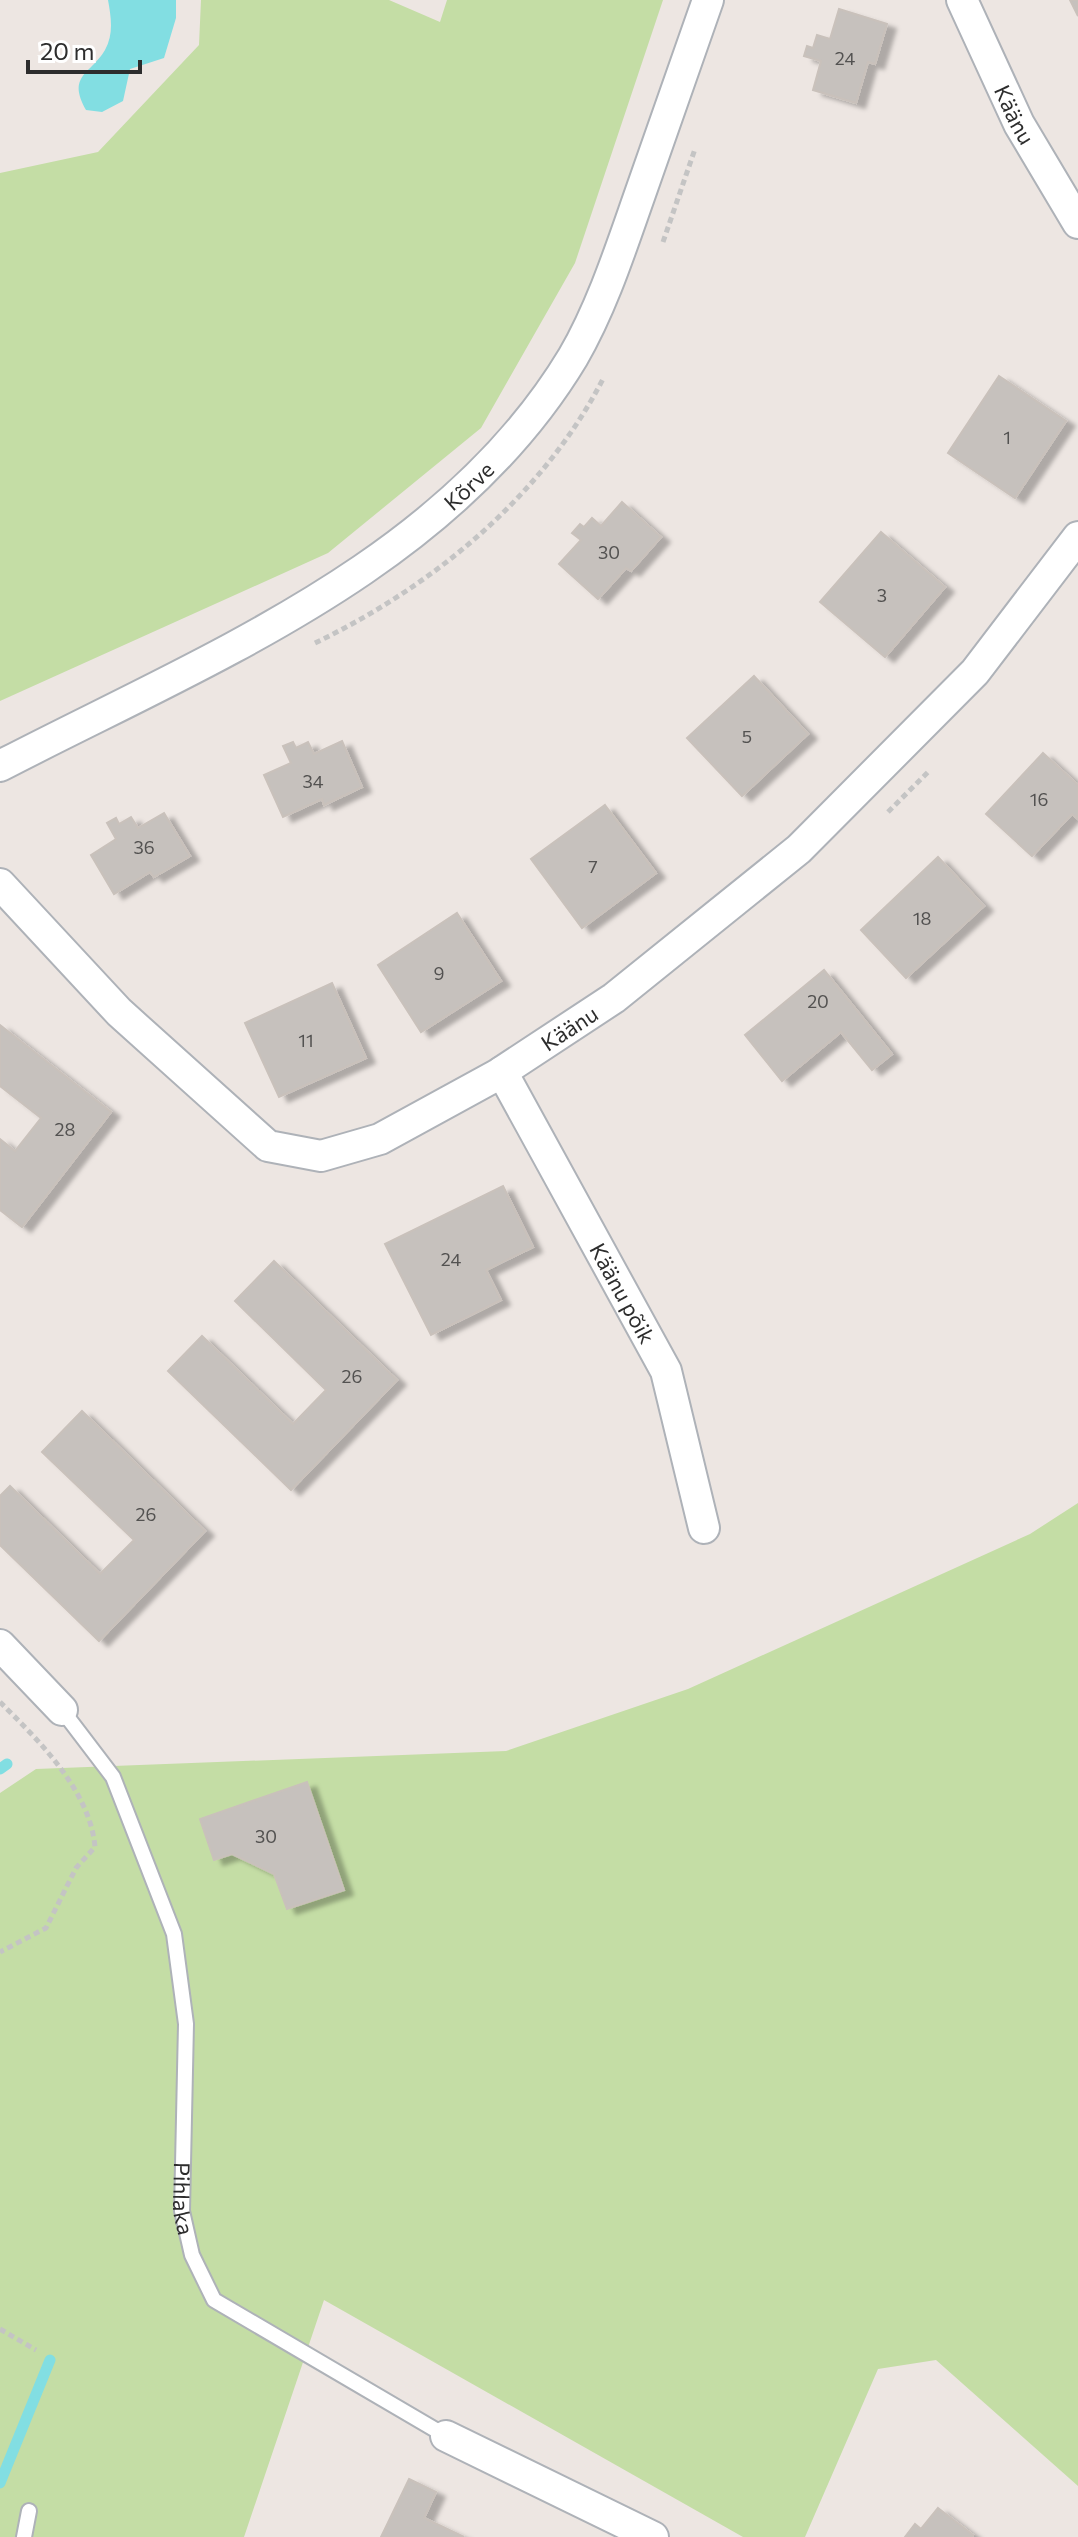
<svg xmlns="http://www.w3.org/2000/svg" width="1078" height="2537" font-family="Commissioner,sans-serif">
  <defs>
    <filter id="shadow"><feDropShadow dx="9" dy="5" stdDeviation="2" flood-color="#0004"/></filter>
  </defs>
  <rect width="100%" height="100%" fill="#ede6e2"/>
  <g fill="#c4dda5">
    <polygon points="201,0 389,0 440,22 447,0 663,0 575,263 481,428 328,553 0,701 0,173 98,152 199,45"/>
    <polygon points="1078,1503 1078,2486 936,2360 878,2369 805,2537 743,2537 324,2300 244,2537 0,2537 0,1793 36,1769 506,1751 688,1689 1030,1534"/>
  </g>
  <path fill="#82dee2" d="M108,0H176V18L164,58L130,69L123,101L102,112L86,110C67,75 90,75 105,50C114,34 111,17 108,0Z"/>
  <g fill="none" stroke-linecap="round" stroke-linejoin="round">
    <g stroke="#82dee2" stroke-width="11">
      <polyline points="0,1769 7,1764"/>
      <polyline points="0,2483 50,2360"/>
    </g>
  </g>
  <g fill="#c6c1bd" stroke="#c9c1bb" stroke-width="2" filter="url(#shadow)">
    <polygon points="1070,0 1078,0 1078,16"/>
    <polygon points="839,9 887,24 875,64 868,62 856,103 813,90 821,61 804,56 807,46 813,48 817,35 830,39"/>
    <polygon points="999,376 1066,421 1015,498 948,453"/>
    <polygon points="622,502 661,537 631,571 626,568 598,599 559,564 581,540 572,533 580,524 584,527 592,518 601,526"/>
    <polygon points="881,532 945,587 885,657 820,602"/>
    <polygon points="754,676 808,734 742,796 687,738"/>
    <polygon points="342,741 362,787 324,805 322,799 283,817 264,775 291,763 283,746 293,742 296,748 308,742 314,754"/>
    <polygon points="1043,753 1078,785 1078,819 1072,814 1032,856 986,814"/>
    <polygon points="605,805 656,873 582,928 531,859"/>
    <polygon points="164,813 190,856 154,877 150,872 114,894 91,855 116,839 107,823 116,818 119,824 131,817 138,828"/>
    <polygon points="938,857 984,906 906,978 861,930"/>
    <polygon points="457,913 501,981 421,1032 378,965"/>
    <polygon points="824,970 892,1054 872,1070 841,1032 782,1081 745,1035"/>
    <polygon points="332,983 366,1058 279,1097 245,1023"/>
    <polygon points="0,1025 111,1112 22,1227 0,1210 0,1139 15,1151 41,1118 0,1086"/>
    <polygon points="503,1186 533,1247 486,1270 501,1300 431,1335 385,1244"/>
    <polygon points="274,1261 397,1380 291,1490 168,1371 202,1336 293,1424 326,1390 235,1301"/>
    <polygon points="82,1411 205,1531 99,1641 0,1545 0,1496 10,1486 100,1574 134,1540 42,1452"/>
    <polygon points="307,1782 344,1890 287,1909 274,1874 232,1854 214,1860 200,1819"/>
    <polygon points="409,2479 436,2492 424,2518 464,2537 381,2537"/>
    <polygon points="938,2508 973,2535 972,2537 905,2537 915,2524 921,2529"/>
  </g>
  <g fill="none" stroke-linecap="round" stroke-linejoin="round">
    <defs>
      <g id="lane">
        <path id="s1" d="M62,1710L113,1777L174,1934L186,2024L182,2211L192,2255L214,2300L446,2436"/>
        <polyline points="24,2537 29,2511"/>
      </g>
      <g id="street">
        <path id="s2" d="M962,0L1019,124L1078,223"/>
        <path id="s3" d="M0,766C206,659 448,565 573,357C602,307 621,248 640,194C662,130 685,65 708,0"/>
        <path id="s4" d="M0,884L119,1012L268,1146L321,1156L380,1139L497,1075L614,998L799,849L975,672L1078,537"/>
        <path id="s5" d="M502,1072L666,1371L704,1528"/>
        <polyline points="0,1645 62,1710"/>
        <polyline points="446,2436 653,2537"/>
      </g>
    </defs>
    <use href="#lane" stroke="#aeb2b8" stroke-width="18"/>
    <use href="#street" stroke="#aeb2b8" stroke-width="34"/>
    <g stroke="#c4c4c4" stroke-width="5" stroke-dasharray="6 4" stroke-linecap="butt">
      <polyline points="663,242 695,149"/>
      <path d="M315,643C433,586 542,497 603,379"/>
      <polyline points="888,812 929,771"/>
      <path d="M0,1702C38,1740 90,1790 95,1847L76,1868L46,1928L0,1952"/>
      <polyline points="0,2329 36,2350"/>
    </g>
    <use href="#lane" stroke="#fff" stroke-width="14"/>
    <use href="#street" stroke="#fff" stroke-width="30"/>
  </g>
  <g text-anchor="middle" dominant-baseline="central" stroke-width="6" stroke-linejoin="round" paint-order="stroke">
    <g font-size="18" fill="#535251">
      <text x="845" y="58">24</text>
      <text x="1007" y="437">1</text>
      <text x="609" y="552">30</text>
      <text x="882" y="595">3</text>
      <text x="747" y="736">5</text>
      <text x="313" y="781">34</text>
      <text x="1039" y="799">16</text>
      <text x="144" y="847">36</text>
      <text x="593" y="866">7</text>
      <text x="922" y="918">18</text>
      <text x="439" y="973">9</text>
      <text x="818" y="1001">20</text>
      <text x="306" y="1040">11</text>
      <text x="65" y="1129">28</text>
      <text x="451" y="1259">24</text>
      <text x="352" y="1376">26</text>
      <text x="146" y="1514">26</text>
      <text x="266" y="1836">30</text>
    </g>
    <g font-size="22" fill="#2d2d2d" stroke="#fff">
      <text stroke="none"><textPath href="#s2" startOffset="126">Käänu</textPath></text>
      <text stroke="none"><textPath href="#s3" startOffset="548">Kõrve</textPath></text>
      <text stroke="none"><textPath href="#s4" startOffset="710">Käänu</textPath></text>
      <text stroke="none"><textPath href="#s5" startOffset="252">Käänu põik</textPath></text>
      <text stroke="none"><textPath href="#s1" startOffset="518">Pihlaka</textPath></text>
    </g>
  </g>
  <path d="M28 60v12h112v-12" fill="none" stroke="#2d2d2d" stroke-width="4"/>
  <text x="40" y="60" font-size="24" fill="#2d2d2d" stroke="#ffffff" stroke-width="6" paint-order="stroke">20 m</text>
</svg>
